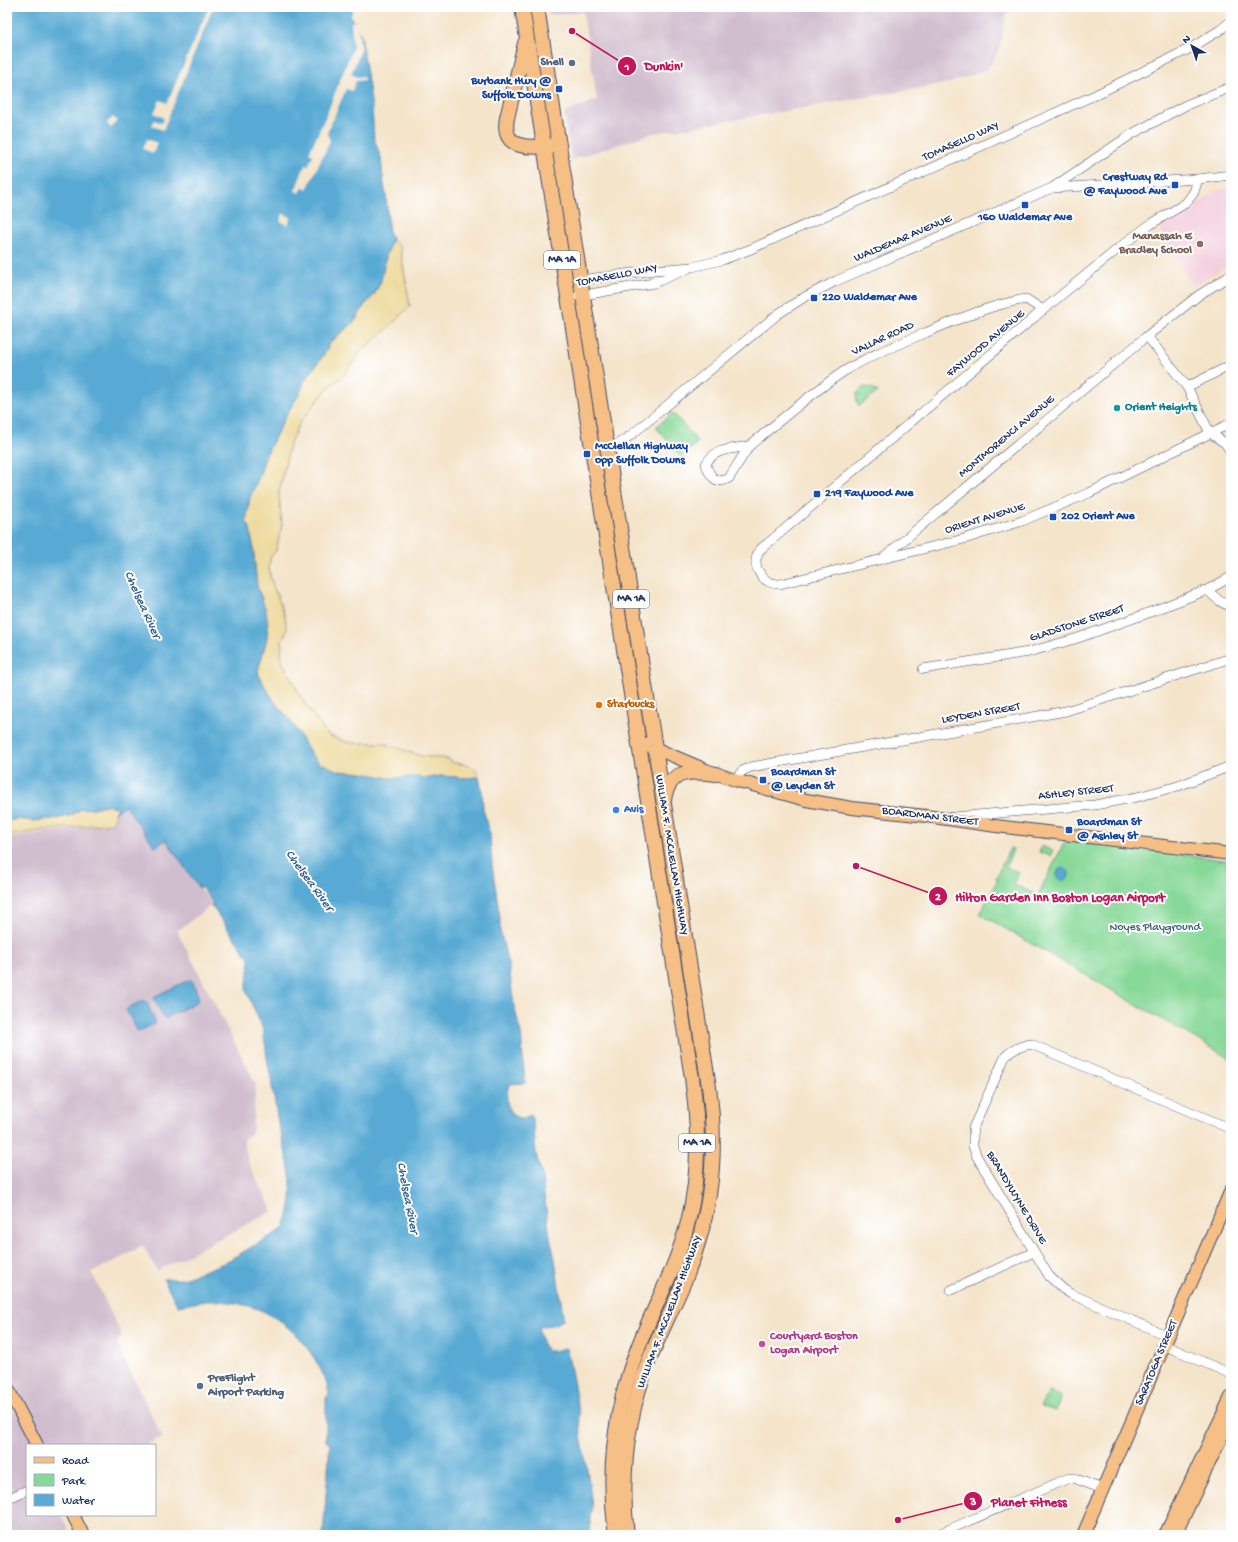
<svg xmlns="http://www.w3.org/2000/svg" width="1238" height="1542" font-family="'Gochi Hand',sans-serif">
  <rect width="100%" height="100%" fill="#fff"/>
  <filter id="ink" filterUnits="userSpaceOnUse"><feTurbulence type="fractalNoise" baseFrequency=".025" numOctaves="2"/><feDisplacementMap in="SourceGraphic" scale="8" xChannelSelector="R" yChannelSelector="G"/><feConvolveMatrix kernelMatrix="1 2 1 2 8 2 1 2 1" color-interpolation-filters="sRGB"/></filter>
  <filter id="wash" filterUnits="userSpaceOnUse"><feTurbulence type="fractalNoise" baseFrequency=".012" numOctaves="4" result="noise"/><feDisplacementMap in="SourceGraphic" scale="16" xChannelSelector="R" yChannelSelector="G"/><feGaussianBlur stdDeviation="0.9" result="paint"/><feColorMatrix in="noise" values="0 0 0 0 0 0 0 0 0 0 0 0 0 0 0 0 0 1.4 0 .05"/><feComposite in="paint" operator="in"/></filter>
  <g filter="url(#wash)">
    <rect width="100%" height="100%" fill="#f4e4ca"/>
    <polygon fill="#f4cfde" points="1231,185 1231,263 1193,287 1159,224 1219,190"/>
    <g fill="#d0bdce">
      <polygon points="548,7 1008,7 999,49 992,63 986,70 973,75 949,83 650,134 571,160 564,113 597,100 583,12 549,15"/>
      <polygon points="125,805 155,847 166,840 199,888 213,904 177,931 256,1084 252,1133 243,1140 248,1161 273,1211 157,1271 143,1246 92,1273 122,1336 117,1344 162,1437 146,1445 27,1445 27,1515 61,1515 71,1535 7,1535 7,838 110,823 114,819 114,813"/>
    </g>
    <g fill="#88d999" stroke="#52847c">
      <path d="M864,387L872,388L878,392L859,406C854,399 856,391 864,387Z"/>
      <polygon points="673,413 698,442 681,457 656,427"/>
      <polygon points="1066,839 1231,861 1231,1059 980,914 998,879 996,878 1010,848 1013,849 1006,867 1019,873 1014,885 1038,895"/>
      <polygon points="1042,846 1053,851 1051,856 1039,852"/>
      <polygon points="1049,1392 1061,1396 1056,1411 1040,1406"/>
    </g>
    <g fill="#eeda9e" stroke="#84847e">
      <polygon points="392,239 400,247 410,306 387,329 360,352 344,375 328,388 300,422 290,442 279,493 282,525 276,551 271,556 269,566 270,575 274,589 280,602 285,617 287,630 282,641 281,659 305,704 328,735 349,743 384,743 421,756 448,759 454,763 463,764 473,767 477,771 479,777 467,778 441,776 428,778 417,777 389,778 363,773 338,771 324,765 321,765 312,755 290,720 274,701 260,678 258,671 267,638 268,625 262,598 257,586 253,545 249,525 246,523 247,509 251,494 259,477 265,457 285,417 301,391 304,382 327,350 328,345 356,320 364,306 374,295 381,279 386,257"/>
      <path d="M105,805L117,807C115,812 116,818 112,823L47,830L7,836V821L18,819L33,821L59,818L72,815L81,809L93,808Z"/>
    </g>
    <g fill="#59aad4" stroke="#3a6c99">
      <path d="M7,7H353L350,16L361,35L372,108L374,138L381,158L384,186L386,194L389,233L392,239L386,257L381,281L374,295L364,306L352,324L336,337L328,345L327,350L304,382L301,391L285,417L265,457L259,477L250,497L246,523L249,525L253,545L257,586L266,610L268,625L267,638L258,671L260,678L274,701L290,720L312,755L321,765L324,764L338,771L363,773L389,778L417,777L428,778L441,776L467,778L479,777L482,791L483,809L490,834L492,865L500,917V930L509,968L514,1006L521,1033L525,1083L510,1084C504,1094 506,1118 521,1118C524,1118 528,1116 531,1115L534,1128L536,1154L541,1172L550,1237L555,1259L563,1315V1320C552,1328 549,1323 539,1328C539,1335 543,1346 548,1351H553L565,1348L567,1350L579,1411L581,1436L588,1475L592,1506L590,1515V1535H323L330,1444L326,1441V1397L329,1395C326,1367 297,1330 272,1316C256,1306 235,1302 217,1301C203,1300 191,1304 178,1306L163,1279H183L224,1263L283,1229C300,1190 287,1161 278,1122C275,1106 273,1090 270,1074C268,1066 267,1058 266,1050C266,1043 263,1039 264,1032L246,990L250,960L211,905L213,903L201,887L199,888L166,840L155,847L125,805L114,813L117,807L105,805L93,808L81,809L72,815L59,818L33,821L18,819L7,821Z"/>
      <circle cx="1063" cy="874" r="6"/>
      <polygon points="189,980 191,980 193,982 199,998 198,1001 166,1018 163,1017 154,998 155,996"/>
      <polygon points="144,1000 147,1003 156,1023 138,1032 126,1010 128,1008"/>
    </g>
    <g fill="#f4e4ca">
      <polygon points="209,7 213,7 163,130 152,126 154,120 162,123 164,118 154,113 160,100 167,103"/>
      <polygon points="353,17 358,26 361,49 351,74 357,77 363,76 364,80 356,81 352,91 346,89 327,133 330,141 307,189 303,187 300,193 295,191 305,165 308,166 313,155 309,153 325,118 353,48 351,22 354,22"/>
      <polygon points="113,117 117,121 111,128 107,123"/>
      <polygon points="147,139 157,143 153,153 143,149"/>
      <polygon points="283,214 291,217 288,225 280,221"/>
    </g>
  </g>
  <g filter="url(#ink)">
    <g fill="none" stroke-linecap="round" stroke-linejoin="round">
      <defs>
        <g id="minor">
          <path d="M1198,179L1194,192L1186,203L1151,224L1125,243L1043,310L767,544C764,546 760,549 758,553C751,568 764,585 780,584L964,539L1022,521L1089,493L1231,423"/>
          <polyline points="1053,188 1198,179 1231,175"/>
          <polyline points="581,280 654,270 692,267 722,260 751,249 1095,95 1191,48 1220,30 1231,21"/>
          <polyline points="578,296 654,283 687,269"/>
          <polyline points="1147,336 1187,387 1210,433 1225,443 1231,452"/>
          <polyline points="1187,387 1231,365"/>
          <path d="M749,446C780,421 810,394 843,372C868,356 897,345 925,333C959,319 990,305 1026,299L1043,310"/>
          <path d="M749,446L729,478C716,486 709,475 706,464C714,448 733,449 749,446Z"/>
          <polyline points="607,450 630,436 778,314 803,298 836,281 1052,188 1132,134 1186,105 1231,87"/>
          <polyline points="885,556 1147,336 1199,295 1231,275"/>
          <path d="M1207,590C1215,597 1221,604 1231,606"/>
          <polyline points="923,669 1029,652 1078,638 1140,616 1207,590 1231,577"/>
          <polyline points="735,780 742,771 751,767 1066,711 1231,658"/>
          <polyline points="953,817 1095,805 1137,797 1178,786 1231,766"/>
          <polyline points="951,1290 1034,1252"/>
          <path d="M1168,1336L1071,1294L1063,1289L1049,1276L977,1157L973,1146V1128L1005,1057C1012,1049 1021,1046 1031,1044L1231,1129"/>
          <polyline points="1164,1345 1231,1374"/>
          <polyline points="7,1499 27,1490"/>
          <polyline points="936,1535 1069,1478 1074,1478 1102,1489"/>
        </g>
        <g id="major">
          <polyline points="638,741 706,770 735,780 806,800 852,808 926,816 996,826 1231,854"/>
          <polyline points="7,1387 37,1445"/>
          <polyline points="73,1515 83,1535"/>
          <polyline points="1083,1535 1231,1190"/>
          <polyline points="1165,1535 1231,1397"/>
          <polyline points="1175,1535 1231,1417"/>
        </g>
        <g id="highway">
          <path d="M522,7L692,1078C699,1126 700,1175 688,1222C677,1266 655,1304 639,1345C615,1406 607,1470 616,1535"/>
          <path d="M537,7L709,1087C716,1139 714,1192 698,1243C686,1284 665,1321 649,1360C627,1416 620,1475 627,1535"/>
          <path d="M525,43L507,118C501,150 530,148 552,146"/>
          <path d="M664,800C669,769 690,771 716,774"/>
        </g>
      </defs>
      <use href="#minor" stroke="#3c4a6e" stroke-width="10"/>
      <use href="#major" stroke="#3c4a6e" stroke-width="14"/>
      <use href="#highway" stroke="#3c4a6e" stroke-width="16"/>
      <use href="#minor" stroke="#fff" stroke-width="9"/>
      <use href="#major" stroke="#f5bf86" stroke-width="12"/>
      <use href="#highway" stroke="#f5bf86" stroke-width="14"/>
    </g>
  </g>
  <g fill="#5c6f8a" stroke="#fff" stroke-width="1.5">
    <circle cx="572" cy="63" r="4"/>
    <circle cx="200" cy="1386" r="4"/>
  </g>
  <g fill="#1a4fb4" stroke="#fff" stroke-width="1.5">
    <rect x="555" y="85" width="8" height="8" rx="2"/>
    <rect x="1171" y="181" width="8" height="8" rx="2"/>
    <rect x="1021" y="201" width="8" height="8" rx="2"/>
    <rect x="810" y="294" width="8" height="8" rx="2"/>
    <rect x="583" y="450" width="8" height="8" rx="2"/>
    <rect x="813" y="490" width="8" height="8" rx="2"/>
    <rect x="1049" y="513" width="8" height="8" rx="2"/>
    <rect x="759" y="776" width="8" height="8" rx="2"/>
    <rect x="1065" y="826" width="8" height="8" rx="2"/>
  </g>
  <circle fill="#8d6e63" stroke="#fff" stroke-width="1.5" cx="1200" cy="244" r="4"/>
  <circle fill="#0f9aa8" stroke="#fff" stroke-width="1.5" cx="1117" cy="408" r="4"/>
  <circle fill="#e8710a" stroke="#fff" stroke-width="1.5" cx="599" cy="705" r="4"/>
  <circle fill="#3f7fe0" stroke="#fff" stroke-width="1.5" cx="616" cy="810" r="4"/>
  <circle fill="#d1479c" stroke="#fff" stroke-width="1.5" cx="762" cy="1344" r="4"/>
  <g text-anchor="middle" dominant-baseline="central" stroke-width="4" stroke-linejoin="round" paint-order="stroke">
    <g fill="#fff" stroke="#5f6d8e" stroke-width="1">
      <rect x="544" y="251" width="36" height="18" rx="3"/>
      <rect x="613" y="590" width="36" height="18" rx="3"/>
      <rect x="679" y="1134" width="36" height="18" rx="3"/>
    </g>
    <g font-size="11" font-weight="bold" fill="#1b2f5e">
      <text x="562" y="260">MA 1A</text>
      <text x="631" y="599">MA 1A</text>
      <text x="697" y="1143">MA 1A</text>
    </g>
    <g font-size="12" font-weight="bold" fill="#4e5e75" stroke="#fff" text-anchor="end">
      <text x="564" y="63">Shell</text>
      <text x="208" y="1379" text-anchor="start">PreFlight<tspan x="208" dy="14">Airport Parking</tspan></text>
    </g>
    <g font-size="12" font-weight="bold" fill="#164399" stroke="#fff" text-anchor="start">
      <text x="551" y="82" text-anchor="end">Burbank Hwy @<tspan x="551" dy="14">Suffolk Downs</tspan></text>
      <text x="1167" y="178" text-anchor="end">Crestway Rd<tspan x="1167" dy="14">@ Faywood Ave</tspan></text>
      <text x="1025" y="218" text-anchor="middle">160 Waldemar Ave</text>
      <text x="822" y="298">220 Waldemar Ave</text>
      <text x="595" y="447">McClellan Highway<tspan x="595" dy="14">opp Suffolk Downs</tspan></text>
      <text x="825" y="494">219 Faywood Ave</text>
      <text x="1061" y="517">202 Orient Ave</text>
      <text x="771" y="773">Boardman St<tspan x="771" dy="14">@ Leyden St</tspan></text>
      <text x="1077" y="823">Boardman St<tspan x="1077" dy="14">@ Ashley St</tspan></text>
    </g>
    <g font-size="12" fill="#1b2f5e" stroke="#fff">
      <text transform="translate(961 142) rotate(-24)">TOMASELLO WAY</text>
      <text transform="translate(903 239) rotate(-23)">WALDEMAR AVENUE</text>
      <text transform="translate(617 276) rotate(-11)">TOMASELLO WAY</text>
      <text transform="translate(883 339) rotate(-25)">VALLAR ROAD</text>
      <text transform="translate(986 344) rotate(-40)">FAYWOOD AVENUE</text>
      <text transform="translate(1007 437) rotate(-40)">MONTMORENCI AVENUE</text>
      <text transform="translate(985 519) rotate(-17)">ORIENT AVENUE</text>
      <text transform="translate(1077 624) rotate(-18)">GLADSTONE STREET</text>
      <text transform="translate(981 714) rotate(-10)">LEYDEN STREET</text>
      <text transform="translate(1076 793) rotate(-6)">ASHLEY STREET</text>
      <text transform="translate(930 817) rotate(7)">BOARDMAN STREET</text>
      <text transform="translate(671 855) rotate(81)">WILLIAM F. MCCLELLAN HIGHWAY</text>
      <text transform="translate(1016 1198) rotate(59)">BRANDYWYNE DRIVE</text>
      <text transform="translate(670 1312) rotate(-69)">WILLIAM F. MCCLELLAN HIGHWAY</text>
      <text transform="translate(1157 1363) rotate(-67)">SARATOGA STREET</text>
    </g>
    <g font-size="12" font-weight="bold" fill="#785e54" stroke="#fff" text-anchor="end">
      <text x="1192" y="237">Manassah E<tspan x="1192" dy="14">Bradley School</tspan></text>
    </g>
    <g font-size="12" font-weight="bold" fill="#0d838f" stroke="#fff" text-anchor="start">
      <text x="1125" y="408">Orient Heights</text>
    </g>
    <g font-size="12" font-weight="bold" fill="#c56008" stroke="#fff" text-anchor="start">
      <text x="607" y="705">Starbucks</text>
    </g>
    <g font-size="12" font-weight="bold" fill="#366cbe" stroke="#fff" text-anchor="start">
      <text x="624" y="810">Avis</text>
    </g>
    <g font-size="12" fill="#3c6270" stroke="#fff">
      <text x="1155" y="928">Noyes Playground</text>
    </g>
    <g font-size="12" font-weight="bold" fill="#b23c85" stroke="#fff" text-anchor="start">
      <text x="770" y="1337">Courtyard Boston<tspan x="770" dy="14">Logan Airport</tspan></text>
    </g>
    <g font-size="13" font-style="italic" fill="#34608d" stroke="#fff">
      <text transform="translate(142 605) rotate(66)">Chelsea River</text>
      <text transform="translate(309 881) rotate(54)">Chelsea River</text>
      <text transform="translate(407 1198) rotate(79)">Chelsea River</text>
    </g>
  </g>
  <path fill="none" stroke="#c2185b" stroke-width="1.5" d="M572 31L627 66M856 866L938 896M898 1520L973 1501"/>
  <g fill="#c2185b" stroke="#fff" stroke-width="1.5">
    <circle cx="572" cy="31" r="4"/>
    <circle cx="856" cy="866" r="4"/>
    <circle cx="898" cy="1520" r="4"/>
    <circle cx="627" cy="66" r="10"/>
    <circle cx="938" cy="896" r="10"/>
    <circle cx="973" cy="1501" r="10"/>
  </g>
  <g font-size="12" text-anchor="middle" font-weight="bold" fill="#fff">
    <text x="627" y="70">1</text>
    <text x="938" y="900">2</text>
    <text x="973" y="1505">3</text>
  </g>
  <g font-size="13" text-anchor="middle" font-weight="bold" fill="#c2185b" stroke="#fff" stroke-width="4" stroke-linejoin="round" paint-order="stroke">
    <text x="664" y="70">Dunkin'</text>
    <text x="1060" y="901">Hilton Garden Inn Boston Logan Airport</text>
    <text x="1029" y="1506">Planet Fitness</text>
  </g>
  <rect width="1238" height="1542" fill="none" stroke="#fff" stroke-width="24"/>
  <rect x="26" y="1444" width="130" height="72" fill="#ffffff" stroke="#a4acbf"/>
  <rect x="34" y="1457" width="20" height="6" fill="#f5bf86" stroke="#a4acbf"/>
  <text x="62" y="1464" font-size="12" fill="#1b2f5e">Road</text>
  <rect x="34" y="1474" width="20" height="12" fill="#88d999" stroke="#a4acbf"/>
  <text x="62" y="1484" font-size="12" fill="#1b2f5e">Park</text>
  <rect x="34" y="1494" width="20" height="12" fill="#59aad4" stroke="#a4acbf"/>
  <text x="62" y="1504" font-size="12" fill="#1b2f5e">Water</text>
  <g transform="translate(1192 46) rotate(320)" stroke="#ffffff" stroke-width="3" paint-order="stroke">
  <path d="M0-3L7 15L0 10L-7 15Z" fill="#1b2f5e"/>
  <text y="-6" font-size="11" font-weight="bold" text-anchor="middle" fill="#1b2f5e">N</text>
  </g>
</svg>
